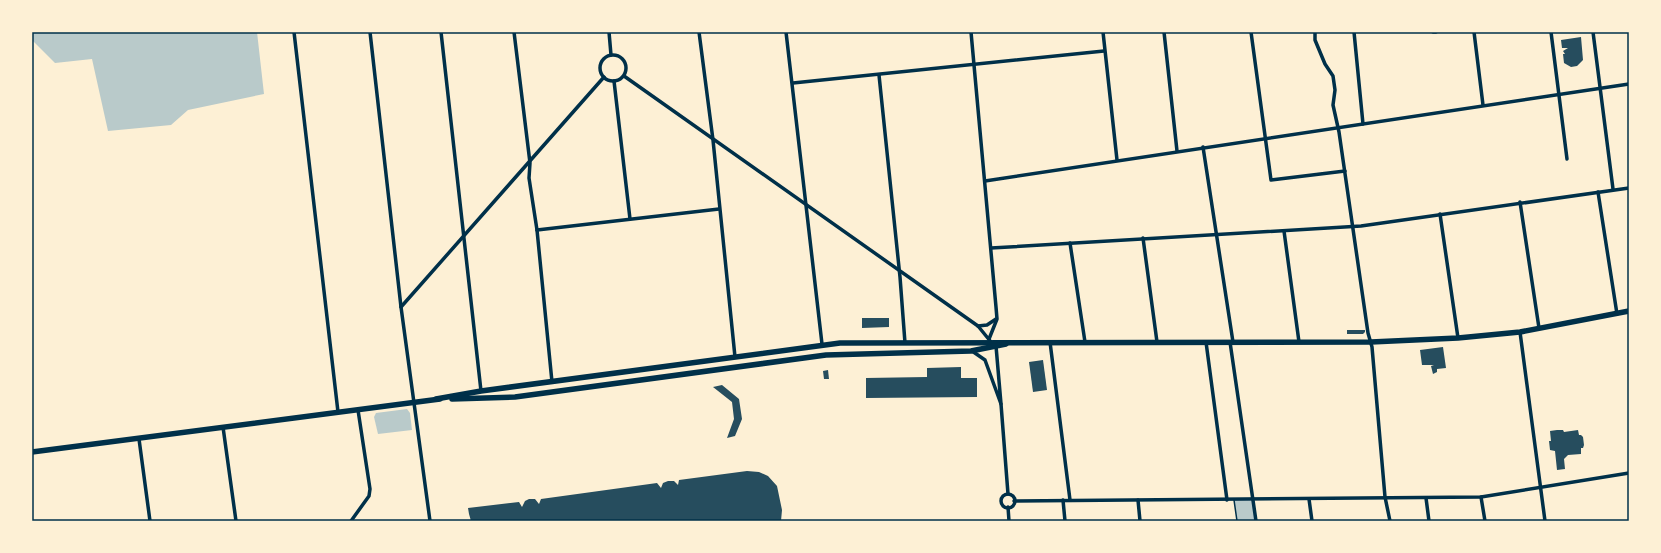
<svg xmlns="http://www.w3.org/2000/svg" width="1661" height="553" font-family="Ubuntu,sans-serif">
  <rect width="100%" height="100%" fill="#fdf0d5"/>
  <g fill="#b9caca">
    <polygon points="32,32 257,32 264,94 188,110 171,125 108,131 92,59 55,63 32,40"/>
    <polygon points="407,409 410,413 412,430 378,434 374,417 376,413"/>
    <polygon points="1234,500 1253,500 1256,521 1237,521"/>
  </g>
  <g fill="#264d5e">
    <polygon points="1581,37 1583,60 1577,66 1571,67 1564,63 1563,54 1565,54 1563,51 1568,48 1562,48 1561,40"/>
    <polygon points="862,318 889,318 889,327 862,328"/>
    <polygon points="1347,330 1365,330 1365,332 1363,334 1347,334"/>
    <polygon points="1443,347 1446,368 1437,369 1437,372 1433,374 1431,366 1434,365 1422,365 1420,350"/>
    <polygon points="1043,360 1047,390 1033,392 1029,362"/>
    <polygon points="961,367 961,378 977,378 977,397 866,398 866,378 927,377 927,368"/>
    <polygon points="828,370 829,379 824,379 823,371"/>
    <polygon points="722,385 739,399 742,419 735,436 727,438 734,419 732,402 713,387"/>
    <polygon points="1557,430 1563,430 1564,432 1578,430 1579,435 1581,435 1583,437 1584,445 1583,448 1581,448 1581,454 1568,455 1564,459 1565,469 1557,470 1555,451 1550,450 1549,441 1551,441 1550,431"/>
    <polygon points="747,471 759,472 768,476 777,486 782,510 781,521 471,521 469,514 468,508 519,502 522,507 525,501 529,499 535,499 539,504 541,499 657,483 661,488 663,483 668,481 674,481 678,485 679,480"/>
  </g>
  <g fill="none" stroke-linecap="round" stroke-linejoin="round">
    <polyline stroke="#003049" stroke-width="1.5" points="1234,500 1237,521"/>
    <g stroke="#003049" stroke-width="3.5">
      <polyline points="294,32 338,412"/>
      <polyline points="370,32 401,307 430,521"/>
      <polyline points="441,32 481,391"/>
      <polyline points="514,32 530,163 529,178 537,230 552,382"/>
      <polyline points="609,32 611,55"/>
      <polyline points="699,32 713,140 735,357"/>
      <polyline points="786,32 822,344"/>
      <polyline points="971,32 996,307 997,319 989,339"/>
      <polyline points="1103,32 1117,160"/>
      <polyline points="1164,32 1177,151"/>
      <polyline points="1251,32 1271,180 1345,171"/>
      <polyline points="1315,32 1315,40 1325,64 1333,76 1335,90 1333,105 1339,132 1368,333 1372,347 1385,497 1390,521"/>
      <polyline points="1354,32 1363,124"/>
      <polyline points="1433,32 1436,32"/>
      <polyline points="1474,32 1483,105"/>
      <polyline points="1551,32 1567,159"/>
      <polyline points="1593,32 1613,189"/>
      <circle cx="613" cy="68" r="13"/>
      <polyline points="879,75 900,277 905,343"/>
      <polyline points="624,76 978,326 991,342"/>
      <polyline points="614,81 630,219"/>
      <polyline points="793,83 1104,51"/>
      <polyline points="1203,147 1233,342"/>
      <polyline points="985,181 1629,84"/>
      <polyline points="1598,192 1617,314"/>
      <polyline points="1520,202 1539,328"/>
      <polyline points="1440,214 1458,338"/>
      <polyline points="537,230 719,209"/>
      <polyline points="1284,231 1299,342"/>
      <polyline points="1143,238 1157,342"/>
      <polyline points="1070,243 1085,342"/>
      <polyline points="991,248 1361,226 1629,188"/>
      <polyline points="401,307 604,77"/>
      <polyline points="978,326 987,325 996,319"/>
      <polyline points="1520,332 1545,521"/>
      <polyline points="1050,342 1070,500"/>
      <polyline points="1206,342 1227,500"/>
      <polyline points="1230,342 1256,521"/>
      <polyline points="972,351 985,360 1001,404 996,346"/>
      <polyline points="1001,404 1008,494"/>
      <polyline points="223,427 236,521"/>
      <polyline points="139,439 150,521"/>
      <circle cx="1008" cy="501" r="7"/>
      <polyline points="1481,497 1485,521"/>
      <polyline points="1426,498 1429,521"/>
      <polyline points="1309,499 1312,521"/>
      <polyline points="1063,500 1065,521"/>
      <polyline points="1138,500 1140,521"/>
      <polyline points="1014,501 1481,497 1629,473"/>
      <polyline points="1008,507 1009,521"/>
      <polyline points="351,521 369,496 370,489 358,410"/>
    </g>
    <g stroke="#003049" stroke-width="5.5">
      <polyline points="436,399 481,391 840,343 1371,342 1458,338 1520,332 1629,311"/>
      <polyline points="452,399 515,397 826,355 971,351 1006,344"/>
      <polyline points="32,452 440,399"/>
    </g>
  </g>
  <rect width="1661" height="553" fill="none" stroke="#fdf0d5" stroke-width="66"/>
  <rect x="33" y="33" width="1595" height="487" fill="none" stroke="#003049" stroke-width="1.5"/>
</svg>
